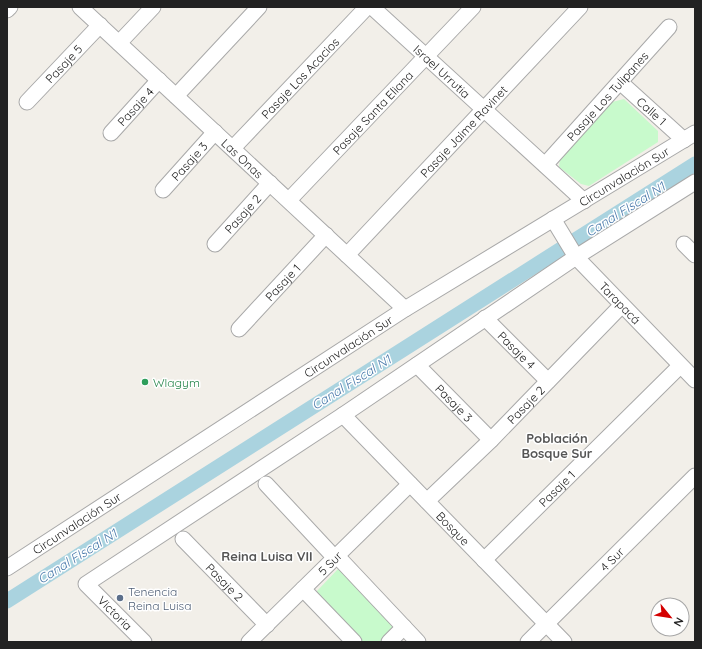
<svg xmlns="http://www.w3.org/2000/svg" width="702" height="649" font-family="Quicksand,sans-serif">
  <rect width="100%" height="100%" fill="#f2efe9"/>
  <g fill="#c8facc">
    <polygon points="624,99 658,131 658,142 589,186 581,184 559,167 560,159 612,102"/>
    <polygon points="339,568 396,627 380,642 363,642 316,592"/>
  </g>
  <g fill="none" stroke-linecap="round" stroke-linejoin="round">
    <polyline stroke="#aad3df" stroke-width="15" points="7,601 695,164"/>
    <defs>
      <g id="street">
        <path id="s1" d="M80,7L405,309"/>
        <path id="s2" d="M372,7L584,201"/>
        <polyline points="7,10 10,7"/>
        <polyline points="119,43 153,7"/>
        <path id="s3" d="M620,82L684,140"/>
        <polyline points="176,96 259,7"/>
        <path id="s4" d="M27,102L100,25"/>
        <path id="s5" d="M111,133L159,80"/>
        <path id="s6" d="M233,148L367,7"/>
        <path id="s7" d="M545,165L669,27"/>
        <path id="s8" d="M163,190L215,132"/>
        <path id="s9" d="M289,200L473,7"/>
        <path id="s10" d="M553,219L576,257L695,380"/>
        <path id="s11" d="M215,244L270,183"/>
        <polyline points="684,244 695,255"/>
        <path id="s12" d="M347,255L580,7"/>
        <path id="s13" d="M485,318L548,381"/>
        <path id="s14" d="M239,329L326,235"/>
        <path id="s15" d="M417,365L491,440"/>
        <path id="s16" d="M343,415L564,642"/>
        <polyline points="266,484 335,558"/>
        <path id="s17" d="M427,501L491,440L621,306"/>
        <path id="s18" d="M183,539L267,625"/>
        <polyline points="337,556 418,642"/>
        <path id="s19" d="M484,560L680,366"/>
        <path id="s20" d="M7,568L405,309L695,133"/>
        <polyline points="303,589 354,642"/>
        <polyline points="144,642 86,584 343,415 576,257 695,182"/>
        <path id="s21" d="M249,642L410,484"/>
        <polyline points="389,642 404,627"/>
        <path id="s22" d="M528,642L695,476"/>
      </g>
    </defs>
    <use href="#street" stroke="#a9a9a9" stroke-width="17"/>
    <use href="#street" stroke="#fff" stroke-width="15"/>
  </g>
  <circle fill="#2e9e5b" stroke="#fff" stroke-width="1.5" cx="145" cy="382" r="4"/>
  <circle fill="#5c6f8a" stroke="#fff" stroke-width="1.5" cx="120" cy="598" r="4"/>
  <g text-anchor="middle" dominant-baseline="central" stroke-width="3" stroke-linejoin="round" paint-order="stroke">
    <g font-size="12" fill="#222" stroke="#fff">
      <text stroke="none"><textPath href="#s4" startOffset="53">Pasaje 5</textPath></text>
      <text stroke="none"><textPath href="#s2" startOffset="95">Israel Urrutia</textPath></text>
      <text stroke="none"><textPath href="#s6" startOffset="97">Pasaje Los Acacios</textPath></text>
      <text stroke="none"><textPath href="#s7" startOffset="93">Pasaje Los Tulipanes</textPath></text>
      <text stroke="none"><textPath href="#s5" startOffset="36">Pasaje 4</textPath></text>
      <text stroke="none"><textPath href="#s3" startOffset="43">Calle 1</textPath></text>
      <text stroke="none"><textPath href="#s9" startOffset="121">Pasaje Santa Eliana</textPath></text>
      <text stroke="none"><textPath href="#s12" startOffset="170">Pasaje Jaime Ravinet</textPath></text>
      <text stroke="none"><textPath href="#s1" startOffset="222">Las Onas</textPath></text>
      <text stroke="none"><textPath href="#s8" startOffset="39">Pasaje 3</textPath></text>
      <text stroke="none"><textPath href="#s20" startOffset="731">Circunvalación Sur</textPath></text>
      <text stroke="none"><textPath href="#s11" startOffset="41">Pasaje 2</textPath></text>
      <text stroke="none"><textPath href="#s14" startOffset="64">Pasaje 1</textPath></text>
      <text stroke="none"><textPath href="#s10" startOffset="108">Tarapacá</textPath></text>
      <text stroke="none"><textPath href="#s20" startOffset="407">Circunvalación Sur</textPath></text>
      <text stroke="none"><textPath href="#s13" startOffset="45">Pasaje 4</textPath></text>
      <text stroke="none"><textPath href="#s15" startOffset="53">Pasaje 3</textPath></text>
      <text stroke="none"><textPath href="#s17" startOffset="138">Pasaje 2</textPath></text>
      <text stroke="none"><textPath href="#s19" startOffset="102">Pasaje 1</textPath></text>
      <text stroke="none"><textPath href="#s20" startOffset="83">Circunvalación Sur</textPath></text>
      <text stroke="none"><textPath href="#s16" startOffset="158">Bosque</textPath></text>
      <text stroke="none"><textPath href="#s22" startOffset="118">4 Sur</textPath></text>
      <text stroke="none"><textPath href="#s21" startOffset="113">5 Sur</textPath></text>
      <text stroke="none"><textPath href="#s18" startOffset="60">Pasaje 2</textPath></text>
      <text transform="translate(115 613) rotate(45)">Victoria</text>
    </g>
    <g font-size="12" fill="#27864d" stroke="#fff" text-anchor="start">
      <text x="153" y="382">Wlagym</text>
    </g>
    <g font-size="12" fill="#4e5e75" stroke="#fff" text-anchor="start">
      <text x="128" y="591">Tenencia<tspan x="128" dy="14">Reina Luisa</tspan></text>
    </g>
    <g font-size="13" font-style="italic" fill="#4a7aab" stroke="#fff">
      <text transform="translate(625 209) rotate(-32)">Canal FIscal N1</text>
      <text transform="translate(351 382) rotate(-32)">Canal FIscal N1</text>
      <text transform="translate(77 556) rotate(-32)">Canal FIscal N1</text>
    </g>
    <g font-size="13" font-weight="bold" fill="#555" stroke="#fff">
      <text x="557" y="438">Población<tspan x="557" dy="15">Bosque Sur</tspan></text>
      <text x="267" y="556">Reina Luisa VII</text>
    </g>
  </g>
  <rect width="702" height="649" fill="none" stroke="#222222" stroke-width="16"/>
  <g transform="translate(670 617) rotate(120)"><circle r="19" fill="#ffffff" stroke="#a7a7a7"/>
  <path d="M0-3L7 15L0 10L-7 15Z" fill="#d40000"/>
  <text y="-6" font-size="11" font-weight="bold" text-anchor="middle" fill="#222222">N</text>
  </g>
</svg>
